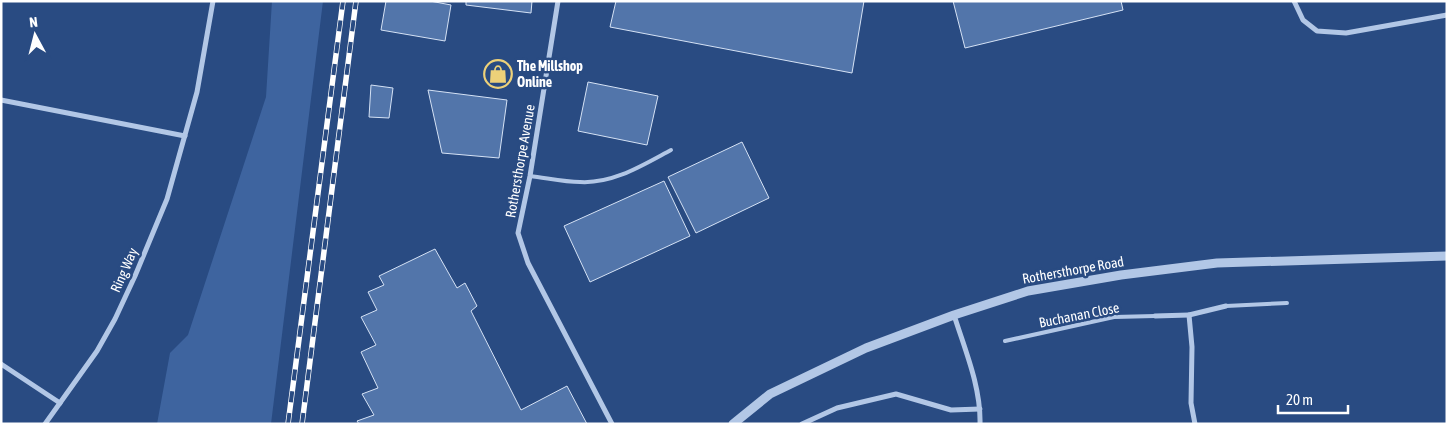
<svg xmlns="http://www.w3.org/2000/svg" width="1448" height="425" font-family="'Asap Condensed',sans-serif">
  <rect width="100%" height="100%" fill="#294b82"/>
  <polygon fill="#3e649f" points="272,1 323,1 271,424 157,424 170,353 188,335 266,97"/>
  <g fill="#5275aa" stroke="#d5e2f5">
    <polygon points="386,1 430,1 451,5 445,41 381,30"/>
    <polygon points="466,1 532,1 531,13 466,5"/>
    <polygon points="616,1 864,1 852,73 610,27"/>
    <polygon points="953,1 1121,1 1123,10 965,48"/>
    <polygon points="588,82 658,96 647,145 578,131"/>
    <polygon points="371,85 393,88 389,118 369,117"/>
    <polygon points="428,90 507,100 499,158 442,153"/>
    <polygon points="742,142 769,198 696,233 668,177"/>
    <polygon points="664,181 690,236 590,282 564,226"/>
    <polygon points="435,249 457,288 465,283 477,306 471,311 521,410 567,386 587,424 359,424 357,421 374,415 362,394 378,388 361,352 376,345 361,317 377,310 368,292 384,285 379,276"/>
  </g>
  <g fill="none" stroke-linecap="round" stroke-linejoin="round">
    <g stroke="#b2c7e6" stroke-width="4">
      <path d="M530,176C547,178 564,182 580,182C613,184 643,165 671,150"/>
      <polyline points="1226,306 1287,303"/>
      <polyline points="1005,341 1114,317 1155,316"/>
    </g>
    <g stroke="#b2c7e6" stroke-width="5">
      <polyline points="558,1 530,176 518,233 528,263 612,424"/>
      <polyline points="1294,1 1303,20 1317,31 1346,33 1447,15"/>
      <polyline points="1,100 185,136"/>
      <path d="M954,315C965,350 981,387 980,424"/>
      <polyline points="1155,316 1189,315"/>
      <polyline points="1,364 60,403"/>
      <polyline points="45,424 97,351 115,319 135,276 167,199 197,92 213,1"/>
      <polyline points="802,424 837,408 896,394 951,410 980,409"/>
      <polyline points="1195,424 1191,403 1192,347 1189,315 1226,306"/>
    </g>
    <polyline stroke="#b2c7e6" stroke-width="9" points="733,424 770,394 866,348 954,315 1028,291 1121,275 1217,263 1447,256"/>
    <defs>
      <g id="rail">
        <polyline points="288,424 343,1"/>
        <polyline points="302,424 356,1"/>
      </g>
    </defs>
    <use href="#rail" stroke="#fff" stroke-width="5.5"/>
    <use href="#rail" stroke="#294b82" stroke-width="4" stroke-dasharray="11" stroke-linecap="butt"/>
  </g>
  <defs>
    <symbol id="shop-ring" viewBox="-11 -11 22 22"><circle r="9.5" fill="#294b82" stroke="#edd179" stroke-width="1.5"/><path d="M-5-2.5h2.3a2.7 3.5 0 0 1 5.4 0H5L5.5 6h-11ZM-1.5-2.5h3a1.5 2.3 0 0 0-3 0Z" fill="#edd179"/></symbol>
  </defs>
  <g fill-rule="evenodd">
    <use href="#shop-ring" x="482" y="58" width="32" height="32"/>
  </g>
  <g text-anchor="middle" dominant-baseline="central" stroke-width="5" stroke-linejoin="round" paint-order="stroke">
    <g font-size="14" font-weight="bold" fill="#fff" stroke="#294b82" text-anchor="start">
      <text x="517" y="66">The Millshop<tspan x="517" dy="16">Online</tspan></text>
    </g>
    <g font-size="14" fill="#fff" stroke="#294b82">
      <text transform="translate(520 161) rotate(-80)">Rothersthorpe Avenue</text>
      <text transform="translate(124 270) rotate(-66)">Ring Way</text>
      <text transform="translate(1073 270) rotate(-10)">Rothersthorpe Road</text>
      <text transform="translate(1079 315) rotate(-11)">Buchanan Close</text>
    </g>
  </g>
  <rect width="1448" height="425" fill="none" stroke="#ffffff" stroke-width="5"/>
  <g transform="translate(35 35) rotate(353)" stroke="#294b82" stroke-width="4" paint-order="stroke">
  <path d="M0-4L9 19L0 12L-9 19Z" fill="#ffffff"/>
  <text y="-8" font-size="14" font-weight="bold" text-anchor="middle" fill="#ffffff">N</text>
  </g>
  <path d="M1278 405v8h70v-8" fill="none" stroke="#ffffff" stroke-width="2.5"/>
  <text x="1286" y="405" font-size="15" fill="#ffffff" stroke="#294b82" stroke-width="4" paint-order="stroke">20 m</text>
</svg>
